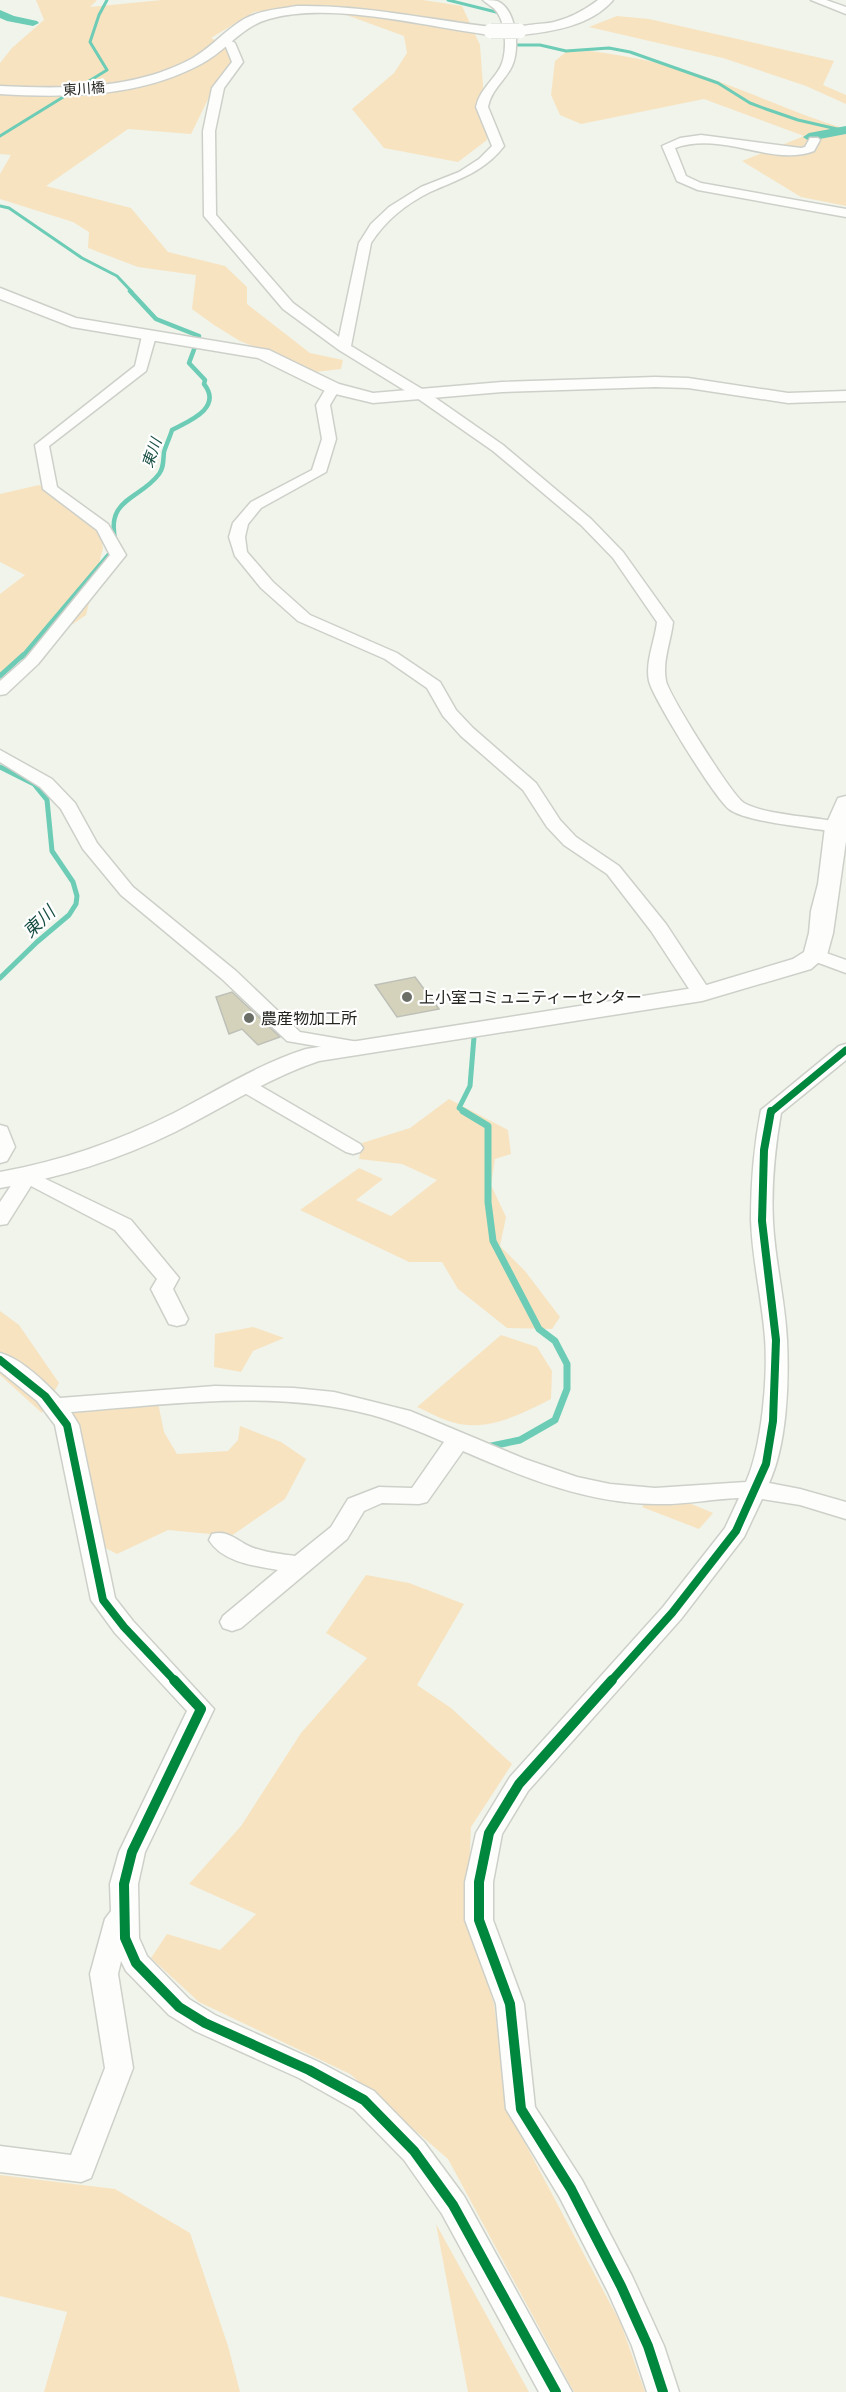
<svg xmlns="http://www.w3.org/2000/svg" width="846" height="2392" font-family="Karla,'Noto Sans JP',sans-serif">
  <rect width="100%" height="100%" fill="#f0f4ea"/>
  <g fill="#f8e3c1">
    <polygon points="36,0 97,0 90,7 162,0 423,0 462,6 480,45 487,140 458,162 384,148 352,109 394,73 407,53 404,36 319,5 254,12 211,38 230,48 236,62 214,87 191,134 128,129 46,186 131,208 168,252 225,266 247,287 247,304 310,353 343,360 341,369 315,372 240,341 214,325 192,309 196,275 138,267 88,248 89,232 73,222 0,199 0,174 11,155 0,154 0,63 12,48 44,20"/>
    <polygon points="617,16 649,19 834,61 823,85 846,95 846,104 806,86 723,58 589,27"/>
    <path d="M591,51C613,54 636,58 659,63C723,78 783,110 846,129V206L801,197L742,161L804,136L704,99L581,124L560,115L551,95L555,61L566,52Z"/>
    <polygon points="39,485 97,515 103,548 86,615 0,674 0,594 25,575 0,562 0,494"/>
    <polygon points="449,1099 508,1130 511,1154 495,1159 491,1185 506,1217 500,1246 525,1271 560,1317 552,1329 507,1328 458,1289 442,1262 409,1262 300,1210 359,1168 383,1179 356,1200 391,1216 437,1180 402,1164 359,1159 362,1143 410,1128"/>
    <polygon points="0,1311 19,1325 59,1383 42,1413 0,1375"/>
    <polygon points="253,1327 284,1338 253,1351 241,1372 214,1367 215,1334"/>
    <path d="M501,1335L537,1347L552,1371L551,1399C522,1414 485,1433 452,1422C440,1419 429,1412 417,1407Z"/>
    <polygon points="157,1398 164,1432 177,1454 228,1451 238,1440 240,1426 281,1442 306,1459 285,1499 231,1536 168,1530 117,1554 98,1544 86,1451 72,1411"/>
    <polygon points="652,1495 682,1500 713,1513 699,1529 642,1507"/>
    <polygon points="366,1575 409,1583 464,1604 417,1685 451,1708 512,1764 471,1827 467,1918 494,2004 507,2109 621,2324 645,2392 574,2392 448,2159 350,2074 199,2002 151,1958 167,1934 220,1950 256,1914 189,1884 241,1826 301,1733 367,1658 326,1633"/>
    <polygon points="0,2175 115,2189 190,2233 228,2346 240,2392 44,2392 67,2312 0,2296"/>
    <polygon points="436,2224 529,2392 468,2392"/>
  </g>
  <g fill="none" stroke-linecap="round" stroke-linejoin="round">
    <g stroke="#6cccb6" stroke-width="3">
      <polyline points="448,0 500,13"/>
      <polyline points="513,40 514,45 540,45 566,51 609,48 630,52 718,83 750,103 766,109 798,120 846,131"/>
      <polyline points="0,136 107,70 90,42 99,15 107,0"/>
      <polyline points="0,206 9,208 82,258 117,276 132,292"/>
    </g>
    <g stroke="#6cccb6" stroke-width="4.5">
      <path d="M116,543C104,498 140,500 159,474C164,467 163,461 164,452C166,445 170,437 172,430C189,421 223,408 204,384L205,380L189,363L199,336L156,319L130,291"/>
      <polyline points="22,657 111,552"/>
    </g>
    <g stroke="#6cccb6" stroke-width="5">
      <polyline points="0,676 23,655"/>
      <polyline points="0,767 34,784 47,800 52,851 73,882 77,896 76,904 69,915 37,942 0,978"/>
      <polyline points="466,1112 459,1108 470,1086 474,1037"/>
    </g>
    <polyline stroke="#6cccb6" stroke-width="7" points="463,1111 488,1126 488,1202 493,1241 539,1329 555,1341 567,1364 567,1389 555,1420 520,1440 487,1447"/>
    <g fill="#6cccb6" fill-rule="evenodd">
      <polygon points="0,10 14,16 37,21 39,23 33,26 7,21 0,18"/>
      <polygon points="846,126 846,134 809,141 803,137 809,133"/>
    </g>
  </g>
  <g fill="#d4d2bb" stroke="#bec0b8" stroke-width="1.5">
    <polygon points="415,977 439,1009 397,1017 375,985"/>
    <polygon points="232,992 280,1037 258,1045 242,1029 229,1034 216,997"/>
  </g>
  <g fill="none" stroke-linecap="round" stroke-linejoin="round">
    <defs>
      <g id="minor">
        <path d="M483,0C487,0 493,0 497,1C517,9 520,50 512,66C505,81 491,90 488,107L504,146C484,172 459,179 430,192C406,204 385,221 371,243L351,346L427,392L503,445L591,519L623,552L673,622C671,641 662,661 666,681C669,695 732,796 744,803C768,816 814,816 842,823L845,827L842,831L836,832C813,828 745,822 729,809C714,797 653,698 649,681C645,662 655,641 657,622L613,558L581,525L493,451L417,398L339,350L283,309L204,216L203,131L212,88L232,62L226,47L219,40L224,37L235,43L243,62L224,88L215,131L216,215L293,303L339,337L359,243L371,224L389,207L421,187L459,172L479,159L492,146L476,107C479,92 490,83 498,71C508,57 507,26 497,12C494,7 487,4 483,0Z"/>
        <polygon points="811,0 826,0 846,7 846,14"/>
        <path d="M701,135L801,148L805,147L810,138H818L820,140L814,151C772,167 723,131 675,148L686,176L701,183L846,209V217L698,190L677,181L662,146L680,138Z"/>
        <polygon points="149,332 156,336 146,371 49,446 57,487 108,524 126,555 38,664 6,694 0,695 0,681 26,658 110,555 97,530 43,489 35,445 135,366 142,336"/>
        <polygon points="333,384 340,388 330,405 336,439 326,472 261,508 248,524 245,537 247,552 273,582 310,615 397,653 440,682 456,710 473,728 536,783 560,820 576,837 619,866 666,924 712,994 709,998 695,998 651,931 607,874 564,845 547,827 523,790 461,736 443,716 427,688 385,659 298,621 261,588 235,556 229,537 233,523 251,502 312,470 322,439 316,405 328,385"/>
        <polygon points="0,750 52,779 75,803 97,843 133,887 236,971 300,1032 364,1043 367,1047 364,1051 357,1053 287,1041 222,979 121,895 83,849 61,809 40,787 0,762"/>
        <polygon points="815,949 846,960 846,973 808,959 806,955 808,951"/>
        <path d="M846,1044V1060L781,1113C775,1148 771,1185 773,1222C775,1261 785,1300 787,1340C789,1383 787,1444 769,1483L800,1489L846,1502V1519L800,1505L762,1499L744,1537L681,1619L528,1791L502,1834L493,1882V1920L524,2004L535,2107L582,2180L632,2276L664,2346L679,2392H647L632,2346L608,2292L560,2198L506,2109L496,2004L465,1920V1882L476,1833L510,1777L663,1607L725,1528L739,1498C711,1499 684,1505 656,1504C587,1503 525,1478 463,1451L427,1502L419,1504L382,1503L364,1511L347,1539L241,1628L232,1631L223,1628L220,1622L223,1616L278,1570C255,1566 222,1562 209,1540L212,1534C231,1529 240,1545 257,1549C269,1553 282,1554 295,1556L331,1527L348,1499L379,1487L412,1488L444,1442C421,1432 397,1422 372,1415C274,1389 170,1404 71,1412L79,1425L115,1598L133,1621L214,1709L145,1852L138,1884L139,1938L147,1956L189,1999L215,2015L319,2062L374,2091L424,2142L464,2196L572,2392H539L442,2214L404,2160L354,2109L299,2078L195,2031L169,2015L126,1971L121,1961L118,1974L133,2068L91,2178L81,2182L0,2172V2146L71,2155L105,2068L90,1974L105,1919L111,1911L110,1884L119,1852L187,1711L115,1633L91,1600L55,1425L37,1401L0,1371V1353C22,1359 45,1382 60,1398L215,1386L294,1388L334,1392L410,1411L525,1459L577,1477L610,1484L655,1488L746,1482C762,1446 768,1377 765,1338C762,1298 752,1259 751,1219C751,1182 754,1146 761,1110L839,1046Z"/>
        <polygon points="243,1078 250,1080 360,1144 363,1148 360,1152 353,1154 346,1152 236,1088 233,1084 236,1080"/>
        <polygon points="0,1125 7,1127 15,1147 7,1161 0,1163"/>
        <polygon points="27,1170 131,1220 179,1278 173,1289 188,1319 185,1324 177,1326 169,1324 151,1289 157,1279 115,1230 31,1186 7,1224 0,1225 0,1202 20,1172"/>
      </g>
      <g id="tertiary">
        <path d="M598,0H613C591,26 551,32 519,35L512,31C521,23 542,25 554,22C570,18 585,10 598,0Z"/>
        <path d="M297,6C363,5 426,19 491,27L498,31L491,35C426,27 332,1 269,19C242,26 225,52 201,64C140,97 68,98 0,94V86C64,89 135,90 193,58C212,47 225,30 244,19C261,10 279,9 297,6Z"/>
        <polygon points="0,288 76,318 269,350 339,384 373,393 502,382 655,377 688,378 788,393 846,391 846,401 788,403 688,388 655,387 502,392 373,403 327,392 258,358 72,327 0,299"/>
        <path d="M846,796V841L833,933L827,955L811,969L702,1001L319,1061C268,1078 223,1108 175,1132C120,1159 60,1178 0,1188V1172C61,1161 119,1141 174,1113C218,1090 259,1064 306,1049L700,987L793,959L804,952L809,933L811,911L818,884L825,827L838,798Z"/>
      </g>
    </defs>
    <use href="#minor" stroke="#cdd0c9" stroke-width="3"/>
    <use href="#tertiary" stroke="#cdd0c9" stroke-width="3"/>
    <use href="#minor" fill="#fdfdfc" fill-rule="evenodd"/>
    <use href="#tertiary" fill="#fdfdfc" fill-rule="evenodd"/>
    <defs>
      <polyline id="tertiary-bridge" points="491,31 519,31"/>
    </defs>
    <use href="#tertiary-bridge" stroke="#cdd0c9" stroke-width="16" stroke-linecap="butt"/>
    <use href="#tertiary-bridge" stroke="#fdfdfc" stroke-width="15"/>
    <defs>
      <polyline id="cycleway-far2" points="771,1112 846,1050"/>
      <g id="cycleway-far1">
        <polyline points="0,1360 45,1396 67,1425 103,1600 124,1627 175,1681"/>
        <polyline points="611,1681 672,1613 736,1531 766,1464 773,1421 776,1340 762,1221 764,1150 771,1111"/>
      </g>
      <g id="cycleway">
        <polyline points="174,1680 201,1709 132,1852 124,1884 125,1938 136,1963 179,2007 205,2023 309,2070 364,2100 414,2151 453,2205 556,2392"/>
        <polyline points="612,1680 519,1784 489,1833 479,1882 479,1920 510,2004 521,2109 571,2189 621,2286 648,2346 663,2392"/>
      </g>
    </defs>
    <use href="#cycleway-far2" stroke="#fff" stroke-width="10"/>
    <use href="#cycleway-far1" stroke="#fff" stroke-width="12"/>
    <use href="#cycleway" stroke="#fff" stroke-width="14"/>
    <use href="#cycleway-far2" stroke="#00873e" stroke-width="7"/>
    <use href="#cycleway-far1" stroke="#00873e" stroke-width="8"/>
    <use href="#cycleway" stroke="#00873e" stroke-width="10"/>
  </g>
  <g fill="#6b6e67" stroke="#fff" stroke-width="2">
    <circle cx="407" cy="997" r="6"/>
    <circle cx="249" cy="1018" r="6"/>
  </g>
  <g text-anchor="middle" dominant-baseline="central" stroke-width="4.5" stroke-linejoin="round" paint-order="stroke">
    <g font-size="14" fill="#242620" stroke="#fff">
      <text transform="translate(84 89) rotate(-4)">東川橋</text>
    </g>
    <g font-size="15" font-style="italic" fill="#1a5044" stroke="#fff">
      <text transform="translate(152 453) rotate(-71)">東川</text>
    </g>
    <g font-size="16" fill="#242620" stroke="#fff" text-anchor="start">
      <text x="419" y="997">上小室コミュニティーセンター</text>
      <text x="261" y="1018">農産物加工所</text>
    </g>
    <g font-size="18" font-style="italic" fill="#1a5044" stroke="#fff">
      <text transform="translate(39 922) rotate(-44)">東川</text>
    </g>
  </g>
</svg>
